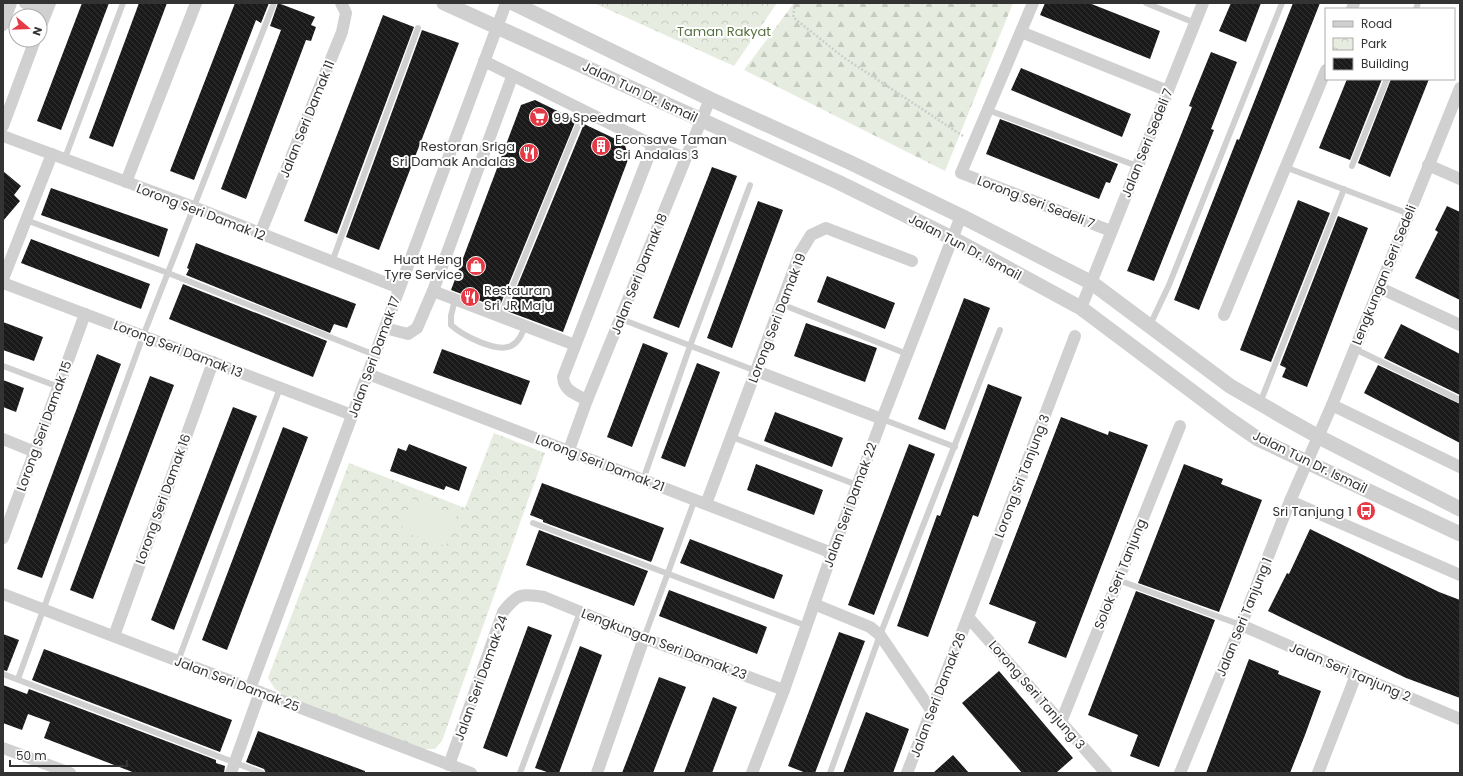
<svg xmlns="http://www.w3.org/2000/svg" width="1463" height="776" font-family="Poppins,sans-serif">
  <defs>
    <pattern id="forest-firs" width="22" height="20" patternUnits="userSpaceOnUse"><rect width="22" height="20" fill="#e6ecdf"/><path d="M5 1l3.5 6h-7zM16 11l3.5 6h-7z" fill="#c6cbc0"/></pattern>
    <pattern id="park-crowns" width="20" height="18" patternUnits="userSpaceOnUse"><rect width="20" height="18" fill="#e6ecdf"/><path d="M2 6a3 3 0 1 1 6 0M12 15a3 3 0 1 1 6 0" fill="none" stroke="#c6cbc0"/></pattern>
    <pattern id="building-back-hatch" width="6" height="6" patternUnits="userSpaceOnUse"><rect width="6" height="6" fill="#1a1a1a"/><path d="M-1 5l2 2M0 0l6 6M5-1l2 2" fill="none" stroke="#333"/></pattern>
  </defs>
  <rect width="100%" height="100%" fill="#fff"/>
  <polygon fill="url(#forest-firs)" points="794,3 1013,3 945,171 744,70"/>
  <g fill="url(#park-crowns)">
    <polygon points="594,3 777,3 734,66"/>
    <polygon points="494,433 545,453 442,741 435,749 422,749 290,699 275,689 268,678 349,463 465,508"/>
  </g>
  <polygon fill="#e6ecdf" points="412,499 457,515 446,546 401,531"/>
  <g fill="url(#building-back-hatch)">
    <polygon points="82,3 109,3 61,130 37,121"/>
    <polygon points="139,3 167,3 113,147 89,138"/>
    <polygon points="235,3 269,3 261,23 256,20 194,180 170,171"/>
    <polygon points="278,3 315,17 311,25 316,27 311,41 306,40 246,199 221,189 281,30 270,26"/>
    <polygon points="1045,3 1089,3 1160,31 1150,59 1040,15"/>
    <polygon points="1231,3 1261,3 1246,42 1219,31"/>
    <polygon points="1293,3 1320,3 1199,310 1174,300 1237,139 1239,140"/>
    <polygon points="383,15 414,27 337,234 304,221"/>
    <polygon points="422,30 459,43 379,250 346,237"/>
    <polygon points="1211,52 1237,62 1211,129 1214,130 1154,281 1127,271 1192,107 1189,106"/>
    <polygon points="1021,68 1131,114 1122,137 1011,90"/>
    <polygon points="1347,79 1382,79 1350,160 1319,148"/>
    <polygon points="1391,79 1429,79 1390,177 1358,163"/>
    <polygon points="535,100 576,120 499,308 451,290 521,105"/>
    <polygon points="1000,119 1118,164 1110,183 1106,182 1099,199 986,154"/>
    <polygon points="584,124 624,143 629,157 563,332 507,311"/>
    <polygon points="712,167 737,176 679,328 653,318"/>
    <polygon points="3,171 21,186 14,195 20,201 3,221"/>
    <polygon points="51,188 168,229 159,257 41,215"/>
    <polygon points="1298,200 1330,213 1271,362 1240,350"/>
    <polygon points="758,201 783,210 732,348 707,338"/>
    <polygon points="1447,206 1460,212 1460,300 1415,278 1438,232 1435,230"/>
    <polygon points="1338,216 1368,228 1307,387 1282,377 1286,368 1280,365"/>
    <polygon points="31,239 150,284 141,309 21,263"/>
    <polygon points="196,243 356,304 347,328 334,324 330,333 186,275 189,269 187,268"/>
    <polygon points="827,276 895,303 885,329 817,302"/>
    <polygon points="183,284 327,341 313,377 169,319"/>
    <polygon points="964,298 990,308 945,430 918,419"/>
    <polygon points="3,322 43,337 34,361 3,350"/>
    <polygon points="806,323 877,348 865,382 794,356"/>
    <polygon points="1401,324 1460,354 1460,395 1384,358"/>
    <polygon points="643,343 668,353 632,447 607,437"/>
    <polygon points="442,349 530,381 521,405 433,373"/>
    <polygon points="97,354 121,364 42,578 17,569"/>
    <polygon points="697,363 720,372 685,467 661,458"/>
    <polygon points="1378,365 1460,404 1460,443 1364,393"/>
    <polygon points="150,376 174,385 93,599 70,590"/>
    <polygon points="3,380 24,388 16,412 3,407"/>
    <polygon points="988,384 1022,397 978,517 973,515 928,637 897,626 937,515 940,516"/>
    <polygon points="233,407 257,416 174,630 151,620"/>
    <polygon points="775,412 843,438 832,467 764,441"/>
    <polygon points="1061,417 1108,435 1109,431 1148,445 1066,658 1028,643 1036,622 989,604"/>
    <polygon points="283,427 308,437 227,650 202,640"/>
    <polygon points="409,444 467,467 459,491 446,486 444,490 390,471 398,448 406,451"/>
    <polygon points="909,444 935,454 874,615 848,605"/>
    <polygon points="756,464 823,490 814,515 747,490"/>
    <polygon points="1184,464 1223,479 1221,484 1262,500 1219,612 1138,583"/>
    <polygon points="542,483 664,528 652,560 651,562 543,522 543,520 530,515"/>
    <polygon points="1310,529 1439,592 1460,600 1460,698 1406,678 1268,611 1287,573 1289,574"/>
    <polygon points="539,530 648,571 634,606 526,565"/>
    <polygon points="690,539 783,575 774,599 680,563"/>
    <polygon points="669,590 767,627 757,654 659,616"/>
    <polygon points="1136,591 1215,620 1159,767 1130,756 1138,735 1088,715"/>
    <polygon points="528,626 552,635 507,757 483,748"/>
    <polygon points="839,632 865,641 815,773 806,773 788,766"/>
    <polygon points="3,634 19,640 7,671 3,670"/>
    <polygon points="580,646 602,655 559,773 550,773 535,768"/>
    <polygon points="44,649 232,720 220,752 32,680"/>
    <polygon points="1249,659 1279,671 1278,674 1321,691 1305,735 1290,773 1206,773"/>
    <polygon points="999,671 1073,758 1056,773 1022,773 962,703"/>
    <polygon points="659,677 686,687 670,728 653,773 622,773"/>
    <polygon points="3,685 27,694 29,689 216,760 216,763 225,766 224,773 135,773 44,738 50,722 28,714 22,730 3,723"/>
    <polygon points="713,697 737,707 712,773 684,773"/>
    <polygon points="866,712 909,729 893,773 843,773"/>
    <polygon points="258,731 365,771 365,773 266,773 264,769 246,762"/>
    <polygon points="953,755 969,773 933,773"/>
  </g>
  <g fill="none" stroke-linecap="round" stroke-linejoin="round">
    <polyline stroke="#cdcdcd" stroke-width="2.5" stroke-dasharray="2 2" stroke-linecap="butt" points="795,3 793,17 843,57 963,136"/>
    <g stroke="#d0d0d0" stroke-width="6">
      <polyline points="1146,3 1195,23"/>
      <polyline points="1416,9 1418,3"/>
      <polyline points="988,110 1137,166"/>
      <polyline points="65,158 123,3"/>
      <polyline points="1352,166 1387,79"/>
      <polyline points="1285,167 1409,214"/>
      <polyline points="26,220 168,273 375,355"/>
      <polyline points="332,262 418,28"/>
      <path d="M455,299L451,316V325C462,335 496,353 511,346C519,342 522,334 525,326"/>
      <polyline points="781,304 907,354"/>
      <polyline points="500,317 584,111"/>
      <polyline points="621,319 756,371"/>
      <polyline points="1150,325 1169,285 1282,3"/>
      <polyline points="1355,349 1460,400"/>
      <polyline points="3,366 59,387"/>
      <polyline points="1260,403 1344,189"/>
      <polyline points="882,419 955,447"/>
      <polyline points="732,437 857,485"/>
      <polyline points="643,480 690,346 750,185"/>
      <polyline points="533,523 807,626"/>
      <polyline points="1118,580 1241,625"/>
      <polyline points="644,638 695,499"/>
      <polyline points="178,661 280,388"/>
      <polyline points="3,674 262,773"/>
      <polyline points="18,679 143,336 274,3"/>
      <polyline points="520,773 580,612"/>
      <polyline points="830,773 880,635 1000,330"/>
    </g>
    <g stroke="#d0d0d0" stroke-width="12">
      <polyline points="25,3 46,12"/>
      <polyline points="1033,3 961,173 1111,231"/>
      <polyline points="1352,9 1354,3"/>
      <polyline points="3,25 11,3"/>
      <polyline points="40,28 50,3"/>
      <polyline points="1021,32 1168,91"/>
      <polyline points="484,61 653,145 685,158"/>
      <polyline points="3,126 35,40"/>
      <polyline points="3,136 194,207 399,288"/>
      <polyline points="1428,165 1460,179"/>
      <polyline points="126,182 196,3"/>
      <polyline points="260,234 342,32 346,13 341,3"/>
      <polyline points="3,279 52,154"/>
      <polyline points="3,283 352,415"/>
      <polyline points="1380,288 1460,325"/>
      <polyline points="433,291 575,345"/>
      <polyline points="1081,308 1203,3"/>
      <polyline points="1224,315 1326,70"/>
      <polyline points="385,328 408,334 417,328 433,291 512,77"/>
      <polyline points="756,371 882,419"/>
      <path d="M368,374C523,433 678,493 832,553"/>
      <path d="M587,400C575,394 564,391 563,377L653,145"/>
      <polyline points="1332,405 1460,467"/>
      <polyline points="3,439 35,452"/>
      <polyline points="569,450 587,400 710,99"/>
      <polyline points="1290,501 1460,575"/>
      <polyline points="706,504 800,253 811,235 826,228 912,261"/>
      <polyline points="3,538 85,314"/>
      <polyline points="3,594 471,773"/>
      <polyline points="814,604 870,627 880,635 931,710"/>
      <polyline points="968,617 1106,773"/>
      <polyline points="1241,625 1356,675 1460,719"/>
      <polyline points="114,636 213,362"/>
      <polyline points="250,689 506,3"/>
      <polyline points="1061,722 1180,426"/>
      <polyline points="3,748 70,773"/>
      <path d="M449,765L503,612C517,594 521,593 544,597L644,638L784,690"/>
      <polyline points="231,773 260,692"/>
      <polyline points="597,773 644,638"/>
      <polyline points="752,773 784,690 832,553 882,419 961,216"/>
      <polyline points="907,773 968,617 1075,336"/>
      <polyline points="1180,773 1241,625 1290,501 1332,405 1460,88"/>
      <polyline points="1318,773 1356,675"/>
    </g>
    <g stroke="#d0d0d0" stroke-width="15">
      <polyline points="444,3 838,182 952,238 1081,308 1229,419 1258,439 1460,534"/>
      <polyline points="513,3 710,99 849,162 961,216 1092,283 1230,386 1285,418 1319,437 1460,509"/>
    </g>
  </g>
  <defs>
    <symbol id="supermarket-disc" viewBox="-11 -11 22 22"><circle r="9.5" fill="#e63946" stroke="#fff"/><path d="M-6-5.5h2.5l.6 2H6L4.5 2H-2.5L-4.4-4H-6ZM-1.5 3.2a1.3 1.3 0 1 0 .1 0ZM3 3.2a1.3 1.3 0 1 0 .1 0Z" fill="#fff"/></symbol>
    <symbol id="building-disc" viewBox="-11 -11 22 22"><circle r="9.5" fill="#e63946" stroke="#fff"/><path d="M-4-6H4V6H1V3H-1V6H-4ZM-2.5-4.3h1.7v1.8h-1.7ZM.8-4.3h1.7v1.8H.8ZM-2.5-1h1.7V.8h-1.7ZM.8-1h1.7V.8H.8Z" fill="#fff"/></symbol>
    <symbol id="restaurant-disc" viewBox="-11 -11 22 22"><circle r="9.5" fill="#e63946" stroke="#fff"/><path d="M-5-6h1v4h1v-4h1v4h1v-4h1v5L-1.5 .5V6h-2V.5L-5-1ZM5-6V6H3V1.5H1.5Q1.5-4 5-6Z" fill="#fff"/></symbol>
    <symbol id="shop-disc" viewBox="-11 -11 22 22"><circle r="9.5" fill="#e63946" stroke="#fff"/><path d="M-5-2.5h2.3a2.7 3.5 0 0 1 5.4 0H5L5.5 6h-11ZM-1.5-2.5h3a1.5 2.3 0 0 0-3 0Z" fill="#fff"/></symbol>
    <symbol id="bus-disc" viewBox="-11 -11 22 22"><circle r="9.5" fill="#e63946" stroke="#fff"/><path d="M-5-6H5V4H4V6H2V4H-2V6H-4V4H-5ZM-3.5-4V0h7V-4ZM-3.5 1.2v1.5H-2V1.2ZM2 1.2v1.5H3.5V1.2Z" fill="#fff"/></symbol>
  </defs>
  <g fill-rule="evenodd">
    <use href="#supermarket-disc" x="528" y="106" width="22" height="22"/>
    <use href="#building-disc" x="590" y="135" width="22" height="22"/>
    <use href="#restaurant-disc" x="518" y="142" width="22" height="22"/>
    <use href="#shop-disc" x="465" y="255" width="22" height="22"/>
    <use href="#restaurant-disc" x="459" y="286" width="22" height="22"/>
    <use href="#bus-disc" x="1355" y="500" width="22" height="22"/>
  </g>
  <g text-anchor="middle" dominant-baseline="central" stroke-width="4" stroke-linejoin="round" paint-order="stroke">
    <g font-size="13" fill="#56703f" stroke="#fff">
      <text x="724" y="31">Taman Rakyat</text>
    </g>
    <g font-size="13" fill="#333" stroke="#fff">
      <text transform="translate(640 92) rotate(25)">Jalan Tun Dr. Ismail</text>
      <text transform="translate(307 119) rotate(-68)">Jalan Seri Damak 11</text>
      <text transform="translate(1147 143) rotate(-68)">Jalan Seri Sedeli 7</text>
      <text transform="translate(1036 202) rotate(21)">Lorong Seri Sedeli 7</text>
      <text transform="translate(201 212) rotate(21)">Lorong Seri Damak 12</text>
      <text transform="translate(965 247) rotate(28)">Jalan Tun Dr. Ismail</text>
      <text transform="translate(639 274) rotate(-68)">Jalan Seri Damak 18</text>
      <text transform="translate(1384 275) rotate(-68)">Lengkungan Seri Sedeli</text>
      <text transform="translate(777 318) rotate(-69)">Lorong Seri Damak 19</text>
      <text transform="translate(178 349) rotate(21)">Lorong Seri Damak 13</text>
      <text transform="translate(374 357) rotate(-70)">Jalan Seri Damak 17</text>
      <text transform="translate(44 426) rotate(-70)">Lorong Seri Damak 15</text>
      <text transform="translate(1310 462) rotate(26)">Jalan Tun Dr. Ismail</text>
      <text transform="translate(600 463) rotate(21)">Lorong Seri Damak 21</text>
      <text transform="translate(1022 476) rotate(-69)">Lorong Sri Tanjung 3</text>
      <text transform="translate(163 499) rotate(-70)">Lorong Seri Damak 16</text>
      <text transform="translate(850 505) rotate(-70)">Jalan Seri Damak 22</text>
      <text transform="translate(1120 574) rotate(-68)">Solok Seri Tanjung</text>
      <text transform="translate(1244 617) rotate(-68)">Jalan Seri Tanjung 1</text>
      <text transform="translate(664 644) rotate(21)">Lengkungan Seri Damak 23</text>
      <text transform="translate(1350 672) rotate(23)">Jalan Seri Tanjung 2</text>
      <text transform="translate(481 678) rotate(-70)">Jalan Seri Damak 24</text>
      <text transform="translate(237 684) rotate(21)">Jalan Seri Damak 25</text>
      <text transform="translate(938 695) rotate(-69)">Jalan Seri Damak 26</text>
      <text transform="translate(1037 695) rotate(49)">Lorong Seri Tanjung 3</text>
    </g>
    <g font-size="13" fill="#333" stroke="#fff" text-anchor="start">
      <text x="553" y="117">99 Speedmart</text>
      <text x="615" y="139">Econsave Taman<tspan x="615" dy="15">Sri Andalas 3</tspan></text>
      <text x="515" y="146" text-anchor="end">Restoran Sriga<tspan x="515" dy="15">Sri Damak Andalas</tspan></text>
      <text x="462" y="259" text-anchor="end">Huat Heng<tspan x="462" dy="15">Tyre Service</tspan></text>
      <text x="484" y="290">Restauran<tspan x="484" dy="15">Sri JR Maju</tspan></text>
      <text x="1352" y="511" text-anchor="end">Sri Tanjung 1</text>
    </g>
  </g>
  <rect width="1463" height="776" fill="none" stroke="#333333" stroke-width="8"/>
  <rect x="1325" y="8" width="130" height="72" fill="#ffffff" stroke="#adadad"/>
  <rect x="1333" y="21" width="20" height="6" fill="#d0d0d0" stroke="#adadad"/>
  <text x="1361" y="28" font-size="12" fill="#333333">Road</text>
  <rect x="1333" y="38" width="20" height="12" fill="url(#park-crowns)" stroke="#adadad"/>
  <text x="1361" y="48" font-size="12" fill="#333333">Park</text>
  <rect x="1333" y="58" width="20" height="12" fill="url(#building-back-hatch)" stroke="#adadad"/>
  <text x="1361" y="68" font-size="12" fill="#333333">Building</text>
  <g transform="translate(28 28) rotate(109)"><circle r="19" fill="#ffffff" stroke="#adadad"/>
  <path d="M0-3L7 15L0 10L-7 15Z" fill="#e63946"/>
  <text y="-6" font-size="11" font-weight="bold" text-anchor="middle" fill="#333333">N</text>
  </g>
  <path d="M10 760v6h117v-6" fill="none" stroke="#333333" stroke-width="2"/>
  <text x="16" y="760" font-size="12" fill="#333333" stroke="#ffffff" stroke-width="3" paint-order="stroke">50 m</text>
</svg>
